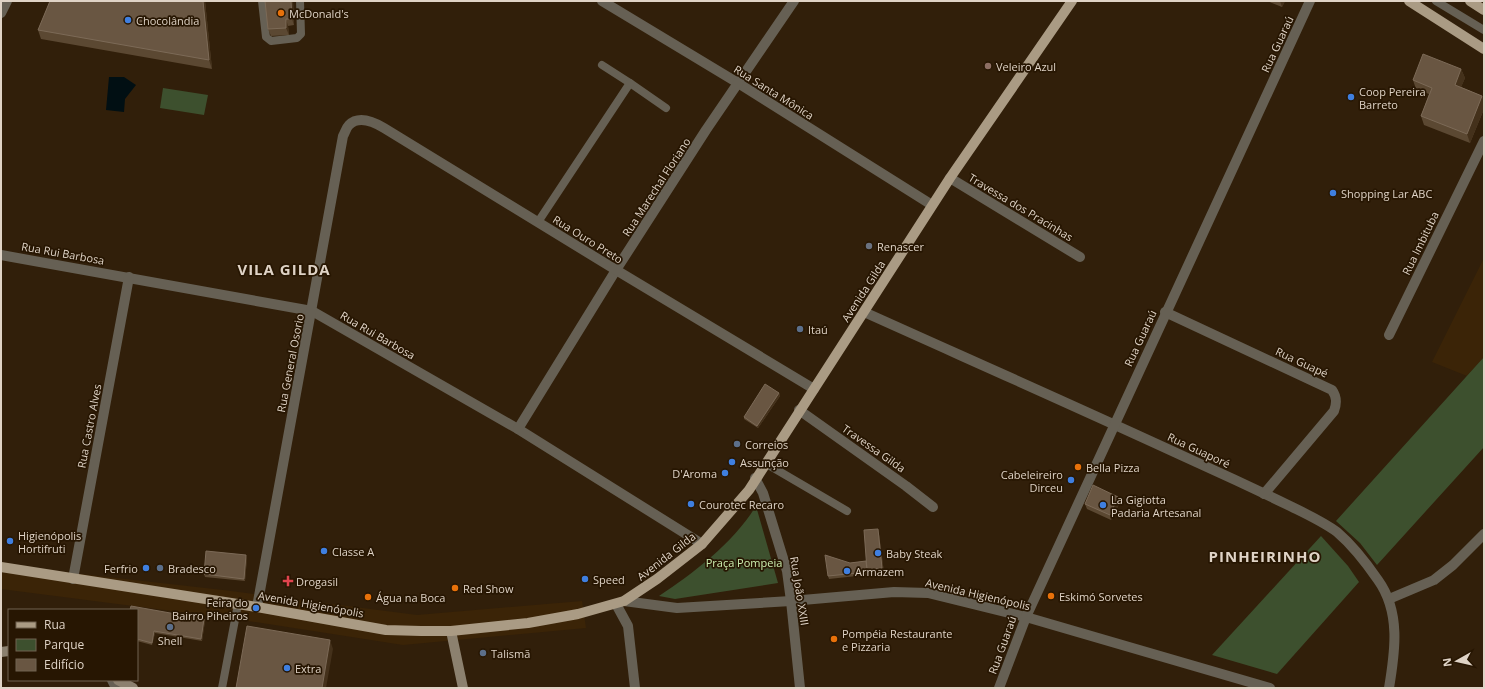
<svg xmlns="http://www.w3.org/2000/svg" width="1485" height="689" font-family="'Open Sans',sans-serif">
  <rect width="100%" height="100%" fill="#311f0a"/>
  <g fill="#3b2407">
    <polygon points="1484,258 1484,357 1467,376 1432,362"/>
    <polygon points="1,565 223,590 417,615 582,601 586,628 403,645 242,620 1,589"/>
  </g>
  <g fill="#3d502e">
    <polygon points="163,88 208,95 204,115 160,108"/>
    <polygon points="1484,357 1484,447 1377,565 1360,543 1336,521"/>
    <path d="M756,506L778,583L675,599L659,596C695,572 733,543 756,506Z"/>
    <polygon points="1321,536 1348,566 1359,582 1277,674 1212,655"/>
  </g>
  <polygon fill="#010f13" points="109,77 124,77 136,85 125,99 124,112 106,110"/>
  <g fill="none" stroke-linecap="round" stroke-linejoin="round">
    <g stroke="#666054" stroke-width="8">
      <polyline points="262,1 266,37 271,41 297,38 301,34 300,1"/>
      <polyline points="1436,1 1484,30"/>
      <polyline points="602,65 630,83 666,108"/>
      <polyline points="538,222 630,83"/>
      <polyline points="765,463 847,511"/>
      <polyline points="222,688 238,604"/>
    </g>
    <g stroke="#666054" stroke-width="10">
      <polyline points="602,1 738,83 932,205"/>
      <polyline points="1,13 7,1"/>
      <polyline points="950,178 1080,257"/>
      <polyline points="1,255 312,311 518,429 702,544"/>
      <path d="M864,312C975,362 1086,411 1196,462C1227,476 1257,490 1288,505C1304,513 1322,521 1337,532C1351,544 1367,564 1378,580C1401,612 1395,652 1389,688"/>
      <path d="M1165,312L1332,390C1337,397 1337,403 1334,411L1264,494"/>
      <polyline points="1389,335 1484,141"/>
      <polyline points="799,410 906,486 933,507"/>
      <polyline points="518,429 616,270 706,130 794,1"/>
      <polyline points="755,478 763,493 787,571 791,601 800,688"/>
      <polyline points="73,579 129,277"/>
      <polyline points="1389,599 1434,580 1453,565 1484,534"/>
      <polyline points="624,601 677,608 791,601 894,592 928,593 1026,617 1270,688"/>
      <polyline points="616,604 628,626 635,688"/>
      <path d="M257,607L343,136C345,133 346,128 349,125C359,115 374,122 384,128L616,270L814,389"/>
      <polyline points="112,680 116,688"/>
      <polyline points="999,688 1026,617 1310,1"/>
    </g>
    <g stroke="#8c816f" stroke-width="10">
      <polyline points="451,631 463,688"/>
      <polyline points="1,652 9,651"/>
      <polyline points="118,680 133,688"/>
    </g>
    <g stroke="#aa9b84" stroke-width="10">
      <polyline points="1409,1 1484,49"/>
      <polyline points="1470,1 1484,10"/>
      <polyline points="1,567 257,607 386,630 421,631 451,631 528,623 578,614 624,601 657,579 702,544 749,490 950,178 1072,1"/>
    </g>
  </g>
  <g fill="#5b4832">
    <polygon points="50,1 205,1 212,69 41,39 38,30"/>
    <polygon points="293,1 294,25 288,26 289,35 271,36 268,29"/>
    <polygon points="1267,1 1285,1 1282,7"/>
    <polygon points="1461,69 1465,78 1461,87 1482,96 1484,101 1484,109 1470,143 1424,125 1421,116 1429,94 1416,89 1413,80"/>
    <polygon points="779,393 780,396 758,428 744,419 744,417"/>
    <polygon points="1118,497 1120,502 1111,520 1087,509 1085,504"/>
    <polygon points="879,534 884,573 829,579 828,576 850,563 866,561"/>
    <polygon points="247,558 245,581 205,577 204,574"/>
    <polygon points="137,610 204,619 205,621 202,641 155,633 152,645 137,641"/>
  </g>
  <g fill="#44311b">
    <polygon points="203,1 205,1 212,69 209,60"/>
    <polygon points="291,1 293,1 294,25 292,19"/>
    <polygon points="1280,1 1285,1 1282,7"/>
    <polygon points="286,19 288,26 289,35 286,28"/>
    <polygon points="1461,69 1465,78 1458,94 1455,85"/>
    <polygon points="1482,96 1484,101 1484,109 1470,143 1467,134"/>
    <polygon points="779,393 780,396 758,428 757,426"/>
    <polygon points="1118,497 1120,502 1111,520 1110,515"/>
    <polygon points="878,529 879,534 884,573 882,568"/>
    <polygon points="246,555 247,558 245,581 244,579"/>
    <polygon points="204,619 205,621 202,641 201,639"/>
    <polygon points="154,631 155,633 152,645 152,643"/>
    <polygon points="330,640 333,649 326,688 322,688"/>
  </g>
  <g fill="#695642" stroke="#7c6a57">
    <polygon points="50,1 203,1 209,60 38,30"/>
    <polygon points="265,1 291,1 292,19 286,19 286,28 268,29"/>
    <polygon points="1423,54 1461,69 1455,85 1482,96 1467,134 1421,116 1432,88 1413,80"/>
    <polygon points="765,384 779,393 757,426 744,417"/>
    <polygon points="1093,485 1118,497 1110,515 1085,504"/>
    <polygon points="878,529 882,568 867,570 864,530"/>
    <polygon points="206,551 246,555 244,579 204,574"/>
    <polygon points="825,555 850,563 866,561 867,570 868,572 828,576"/>
    <polygon points="131,606 204,619 201,639 154,631 152,643 137,639 137,610 130,610"/>
    <polygon points="247,626 330,640 322,688 236,688"/>
  </g>
  <g fill="#e8710a" stroke="#271602" stroke-width="1.5">
    <circle cx="281" cy="13" r="4"/>
    <circle cx="1078" cy="467" r="4"/>
    <circle cx="455" cy="588" r="4"/>
    <circle cx="1051" cy="596" r="4"/>
    <circle cx="368" cy="597" r="4"/>
    <circle cx="834" cy="639" r="4"/>
  </g>
  <g fill="#3f7fe0" stroke="#271602" stroke-width="1.5">
    <circle cx="128" cy="20" r="4"/>
    <circle cx="1351" cy="97" r="4"/>
    <circle cx="1333" cy="193" r="4"/>
    <circle cx="732" cy="462" r="4"/>
    <circle cx="725" cy="473" r="4"/>
    <circle cx="1071" cy="480" r="4"/>
    <circle cx="691" cy="504" r="4"/>
    <circle cx="1103" cy="505" r="4"/>
    <circle cx="10" cy="541" r="4"/>
    <circle cx="324" cy="551" r="4"/>
    <circle cx="878" cy="553" r="4"/>
    <circle cx="146" cy="568" r="4"/>
    <circle cx="847" cy="571" r="4"/>
    <circle cx="585" cy="579" r="4"/>
    <circle cx="256" cy="608" r="4"/>
    <circle cx="287" cy="668" r="4"/>
  </g>
  <circle fill="#8d6e63" stroke="#271602" stroke-width="1.5" cx="988" cy="66" r="4"/>
  <circle fill="#6b7280" stroke="#271602" stroke-width="1.5" cx="869" cy="246" r="4"/>
  <g fill="#5c6f8a" stroke="#271602" stroke-width="1.5">
    <circle cx="800" cy="329" r="4"/>
    <circle cx="737" cy="444" r="4"/>
    <circle cx="160" cy="568" r="4"/>
    <circle cx="170" cy="627" r="4"/>
    <circle cx="483" cy="653" r="4"/>
  </g>
  <path fill="#e0444e" stroke="#271602" stroke-width="1.5" d="M286 575h4v4h4v4h-4v4h-4v-4h-4v-4h4z"/>
  <g text-anchor="middle" dominant-baseline="central" stroke-width="3.5" stroke-linejoin="round" paint-order="stroke">
    <g font-size="11" fill="#dfd3c6" stroke="#271602" text-anchor="start">
      <text x="289" y="13">McDonald's</text>
      <text x="136" y="20">Chocolândia</text>
      <text x="996" y="66">Veleiro Azul</text>
      <text x="1359" y="91">Coop Pereira<tspan x="1359" dy="13">Barreto</tspan></text>
      <text x="1341" y="193">Shopping Lar ABC</text>
      <text x="877" y="246">Renascer</text>
      <text x="808" y="329">Itaú</text>
      <text x="745" y="444">Correios</text>
      <text x="740" y="462">Assunção</text>
      <text x="1086" y="467">Bella Pizza</text>
      <text x="717" y="473" text-anchor="end">D'Aroma</text>
      <text x="1063" y="474" text-anchor="end">Cabeleireiro<tspan x="1063" dy="13">Dirceu</tspan></text>
      <text x="1111" y="499">La Gigiotta<tspan x="1111" dy="13">Padaria Artesanal</tspan></text>
      <text x="699" y="504">Courotec Recaro</text>
      <text x="18" y="535">Higienópolis<tspan x="18" dy="13">Hortifruti</tspan></text>
      <text x="332" y="551">Classe A</text>
      <text x="886" y="553">Baby Steak</text>
      <text x="138" y="568" text-anchor="end">Ferfrio</text>
      <text x="168" y="568">Bradesco</text>
      <text x="855" y="571">Armazem</text>
      <text x="593" y="579">Speed</text>
      <text x="296" y="581">Drogasil</text>
      <text x="463" y="588">Red Show</text>
      <text x="1059" y="596">Eskimó Sorvetes</text>
      <text x="376" y="597">Água na Boca</text>
      <text x="248" y="602" text-anchor="end">Feira do<tspan x="248" dy="13">Bairro Piheiros</tspan></text>
      <text x="842" y="633">Pompéia Restaurante<tspan x="842" dy="13">e Pizzaria</tspan></text>
      <text x="170" y="640" text-anchor="middle">Shell</text>
      <text x="491" y="653">Talismã</text>
      <text x="295" y="668">Extra</text>
    </g>
    <g font-size="11" fill="#dfd3c6" stroke="#271602">
      <text transform="translate(1277 44) rotate(-65)">Rua Guaraú</text>
      <text transform="translate(774 92) rotate(32)">Rua Santa Mônica</text>
      <text transform="translate(656 187) rotate(-57)">Rua Marechal Floriano</text>
      <text transform="translate(1021 207) rotate(31)">Travessa dos Pracinhas</text>
      <text transform="translate(588 239) rotate(32)">Rua Ouro Preto</text>
      <text transform="translate(1420 243) rotate(-64)">Rua Imbituba</text>
      <text transform="translate(63 253) rotate(10)">Rua Rui Barbosa</text>
      <text transform="translate(863 291) rotate(-57)">Avenida Gilda</text>
      <text transform="translate(378 335) rotate(30)">Rua Rui Barbosa</text>
      <text transform="translate(1140 338) rotate(-65)">Rua Guaraú</text>
      <text transform="translate(1302 362) rotate(25)">Rua Guapé</text>
      <text transform="translate(290 363) rotate(-79)">Rua General Osorio</text>
      <text transform="translate(89 426) rotate(-79)">Rua Castro Alves</text>
      <text transform="translate(874 448) rotate(35)">Travessa Gilda</text>
      <text transform="translate(1199 450) rotate(25)">Rua Guaporé</text>
      <text transform="translate(666 556) rotate(-38)">Avenida Gilda</text>
      <text transform="translate(800 591) rotate(81)">Rua João XXIII</text>
      <text transform="translate(978 594) rotate(13)">Avenida Higienópolis</text>
      <text transform="translate(311 604) rotate(10)">Avenida Higienópolis</text>
      <text transform="translate(1002 645) rotate(-70)">Rua Guaraú</text>
    </g>
    <g font-size="11" fill="#cbeeaf" stroke="#271602">
      <text x="744" y="562">Praça Pompeia</text>
    </g>
    <g font-size="15" font-weight="bold" letter-spacing="1" fill="#dfd3c6" stroke="#271602">
      <text x="284" y="269">VILA GILDA</text>
      <text x="1265" y="556">PINHEIRINHO</text>
    </g>
  </g>
  <rect width="1485" height="689" fill="none" stroke="#dfd3c6" stroke-width="4"/>
  <rect x="8" y="609" width="130" height="72" fill="#271602" stroke="#716250"/>
  <rect x="16" y="622" width="20" height="6" fill="#aa9b84" stroke="#716250"/>
  <text x="44" y="629" font-size="12" fill="#dfd3c6">Rua</text>
  <rect x="16" y="639" width="20" height="12" fill="#3d502e" stroke="#716250"/>
  <text x="44" y="649" font-size="12" fill="#dfd3c6">Parque</text>
  <rect x="16" y="659" width="20" height="12" fill="#695642" stroke="#716250"/>
  <text x="44" y="669" font-size="12" fill="#dfd3c6">Edifício</text>
  <g transform="translate(1457 661) rotate(262)" stroke="#271602" stroke-width="3" paint-order="stroke">
  <path d="M0-3L7 15L0 10L-7 15Z" fill="#dfd3c6"/>
  <text y="-6" font-size="11" font-weight="bold" text-anchor="middle" fill="#dfd3c6">N</text>
  </g>
</svg>
